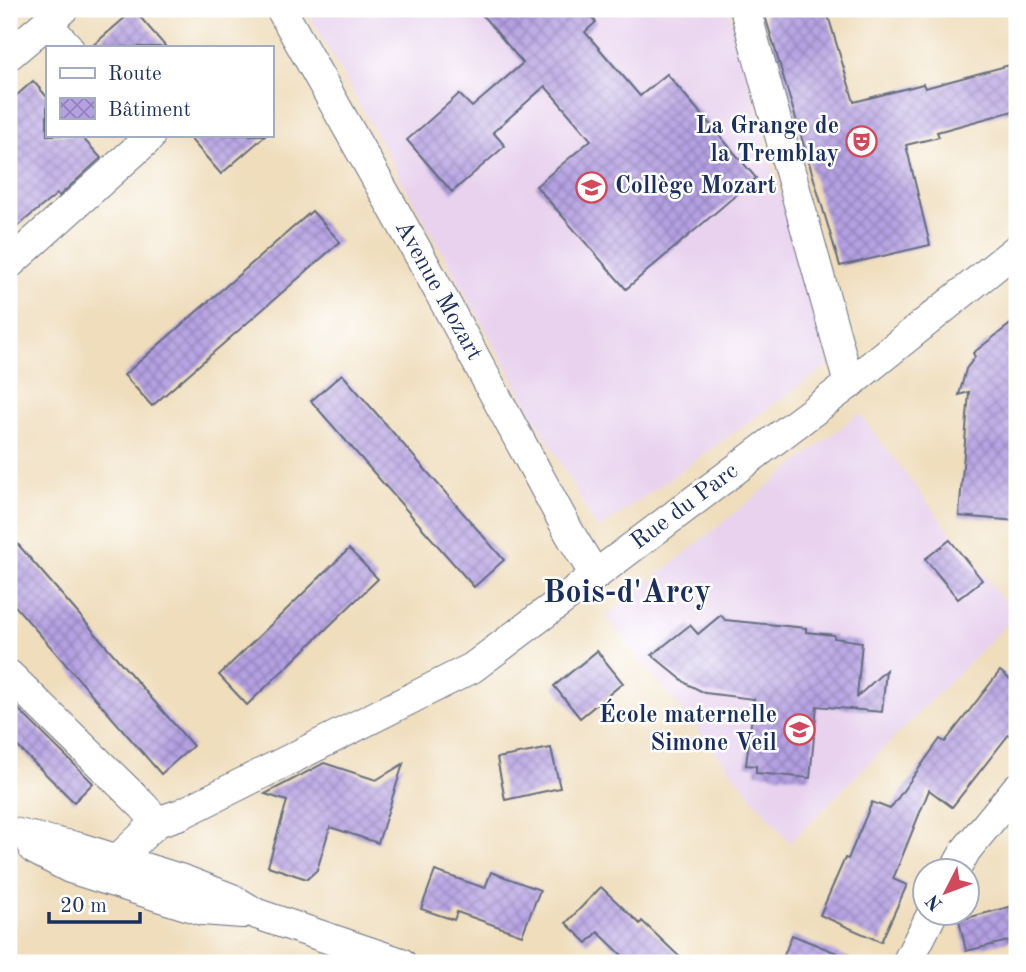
<svg xmlns="http://www.w3.org/2000/svg" width="1026" height="972" font-family="'Old Standard TT',serif">
  <defs>
    <pattern id="building-cross-hatch" width="8" height="8" patternUnits="userSpaceOnUse" patternTransform="scale(1.75)"><rect width="8" height="8" fill="#b5a0e2"/><path d="M0 0l8 8M0 8l8-8" fill="none" stroke="#9283ba"/></pattern>
  </defs>
  <rect width="100%" height="100%" fill="#fff"/>
  <filter id="ink" filterUnits="userSpaceOnUse"><feTurbulence type="fractalNoise" baseFrequency=".0143" numOctaves="2"/><feDisplacementMap in="SourceGraphic" scale="14" xChannelSelector="R" yChannelSelector="G"/><feConvolveMatrix kernelMatrix="1 2 1 2 8 2 1 2 1" color-interpolation-filters="sRGB"/></filter>
  <filter id="wash" filterUnits="userSpaceOnUse"><feTurbulence type="fractalNoise" baseFrequency=".00686" numOctaves="4" result="noise"/><feDisplacementMap in="SourceGraphic" scale="28" xChannelSelector="R" yChannelSelector="G"/><feGaussianBlur stdDeviation="1.57" result="paint"/><feColorMatrix in="noise" values="0 0 0 0 0 0 0 0 0 0 0 0 0 0 0 0 0 1.4 0 .05"/><feComposite in="paint" operator="in"/></filter>
  <g filter="url(#wash)">
    <rect width="100%" height="100%" fill="#efddbb"/>
    <g fill="#e8d2ee">
      <polygon points="306,9 728,9 829,365 598,530"/>
      <polygon points="859,413 1015,616 790,843 606,617"/>
    </g>
    <g id="blocks">
      <g fill="url(#building-cross-hatch)">
        <polygon points="477,9 584,9 596,22 585,32 640,96 667,74 756,178 626,289 536,186 591,140 545,86 493,132 505,146 452,192 407,140 459,94 472,107 523,63"/>
        <polygon points="763,9 826,9 854,102 923,84 925,88 1017,63 1017,110 937,132 939,137 906,145 930,245 840,266"/>
        <polygon points="134,10 166,47 91,47"/>
        <polygon points="33,81 47,97 47,135 80,135 101,158 59,196 57,194 9,233 9,102"/>
        <polygon points="187,135 266,135 221,174"/>
        <polygon points="312,211 340,242 152,406 124,375"/>
        <polygon points="1017,319 1017,521 959,516 969,392 959,395 966,369 975,357 973,353"/>
        <polygon points="342,374 504,560 474,587 311,401"/>
        <polygon points="9,534 193,746 161,774 9,599"/>
        <polygon points="950,540 982,580 958,599 925,559"/>
        <polygon points="349,549 378,579 247,705 219,675"/>
        <polygon points="721,615 725,620 806,628 806,632 834,635 834,638 862,642 857,697 886,670 882,712 817,706 810,778 756,773 756,766 746,765 754,699 705,693 687,684 652,655 690,625 698,634"/>
        <polygon points="597,651 623,683 580,718 554,686"/>
        <polygon points="1000,671 1017,685 1017,724 952,807 929,790 893,879 907,885 881,942 820,915 845,858 848,859 872,802 890,809 940,739 945,742"/>
        <polygon points="9,700 93,783 74,802 9,738"/>
        <polygon points="551,748 560,788 505,800 497,758"/>
        <polygon points="324,763 376,780 403,764 378,843 330,827 317,870 307,879 268,866 287,801 265,794"/>
        <polygon points="435,871 485,888 491,872 540,890 522,935 457,912 454,920 421,909"/>
        <polygon points="601,887 640,924 642,921 686,963 630,963 598,932 587,943 566,923"/>
        <polygon points="1017,905 1017,939 966,951 959,920"/>
        <polygon points="792,935 859,962 859,963 781,963"/>
      </g>
    </g>
  </g>
  <g filter="url(#ink)">
    <use href="#blocks" fill-opacity="0" stroke="#656c7f" stroke-width="2"/>
    <g fill="none" stroke-linecap="round" stroke-linejoin="round">
      <defs>
        <g id="minor">
          <polyline points="281,9 420,256 570,534 595,575"/>
          <polyline points="745,9 849,384"/>
          <polyline points="46,23 68,47"/>
          <polyline points="9,55 63,9"/>
          <polyline points="9,264 149,138 146,135"/>
          <polyline points="9,675 143,806 157,822"/>
          <polyline points="9,832 80,848 183,880 232,899 257,914 401,963"/>
          <polyline points="34,849 70,868 202,910 242,913"/>
          <polyline points="118,859 157,822 181,814 472,668 849,384 1017,249"/>
          <polyline points="955,870 966,850 1017,788"/>
          <polyline points="907,963 933,912"/>
        </g>
      </defs>
      <use href="#minor" stroke="#656c7f" stroke-width="32"/>
      <use href="#minor" stroke="#fff" stroke-width="30"/>
    </g>
  </g>
  <defs>
    <symbol id="theatre-ring" viewBox="-11 -11 22 22"><circle r="9.5" fill="#fff" stroke="#d1495b" stroke-width="1.5"/><path d="M-5-5.5Q0-4 5-5.5V0Q5 5 0 6Q-5 5-5 0ZM-3.3-2.5H-1v1.5H-3.3ZM1-2.5H3.3v1.5H1ZM-2.8 1Q0 5.5 2.8 1Z" fill="#d1495b"/></symbol>
    <symbol id="school-ring" viewBox="-11 -11 22 22"><circle r="9.5" fill="#fff" stroke="#d1495b" stroke-width="1.5"/><path d="M0-5L7-2L0 1L-7-2ZM-4 1L0 2.5L4 1V4Q0 6-4 4Z" fill="#d1495b"/></symbol>
  </defs>
  <g fill-rule="evenodd">
    <use href="#theatre-ring" x="844" y="124" width="35" height="35"/>
    <use href="#school-ring" x="574" y="170" width="35" height="35"/>
    <use href="#school-ring" x="782" y="712" width="35" height="35"/>
  </g>
  <g text-anchor="middle" dominant-baseline="central" stroke-width="5" stroke-linejoin="round" paint-order="stroke">
    <g font-size="24" font-weight="bold" fill="#1b2f5e" stroke="#fff" text-anchor="end">
      <text x="839" y="127">La Grange de<tspan x="839" dy="28">la Tremblay</tspan></text>
      <text x="615" y="187" text-anchor="start">Collège Mozart</text>
      <text x="777" y="716">École maternelle<tspan x="777" dy="28">Simone Veil</tspan></text>
    </g>
    <g font-size="24" fill="#1b2f5e" stroke="#fff">
      <text transform="translate(438 291) rotate(61)">Avenue Mozart</text>
      <text transform="translate(685 507) rotate(-37)">Rue du Parc</text>
    </g>
    <g font-size="32" font-weight="bold" fill="#1b2f5e" stroke="#fff">
      <text x="627" y="594">Bois-d'Arcy</text>
    </g>
  </g>
  <rect width="1026" height="972" fill="none" stroke="#fff" stroke-width="35"/>
  <rect x="46" y="46" width="228" height="91" fill="#ffffff" stroke="#a4acbf" stroke-width="2"/>
  <rect x="60" y="68" width="35" height="10" fill="#ffffff" stroke="#a4acbf" stroke-width="2"/>
  <text x="108" y="80" font-size="21" fill="#1b2f5e">Route</text>
  <rect x="60" y="98" width="35" height="21" fill="url(#building-cross-hatch)" stroke="#a4acbf" stroke-width="2"/>
  <text x="108" y="116" font-size="21" fill="#1b2f5e">Bâtiment</text>
  <g transform="translate(946 892) rotate(228)"><circle r="33" fill="#ffffff" stroke="#a4acbf" stroke-width="2"/>
  <path d="M0-5L12 26L0 18L-12 26Z" fill="#d1495b"/>
  <text y="-10" font-size="19" font-weight="bold" text-anchor="middle" fill="#1b2f5e">N</text>
  </g>
  <path d="M49 912v10h91v-10" fill="none" stroke="#1b2f5e" stroke-width="3.5"/>
  <text x="60" y="912" font-size="21" fill="#1b2f5e" stroke="#ffffff" stroke-width="5" paint-order="stroke">20 m</text>
</svg>
